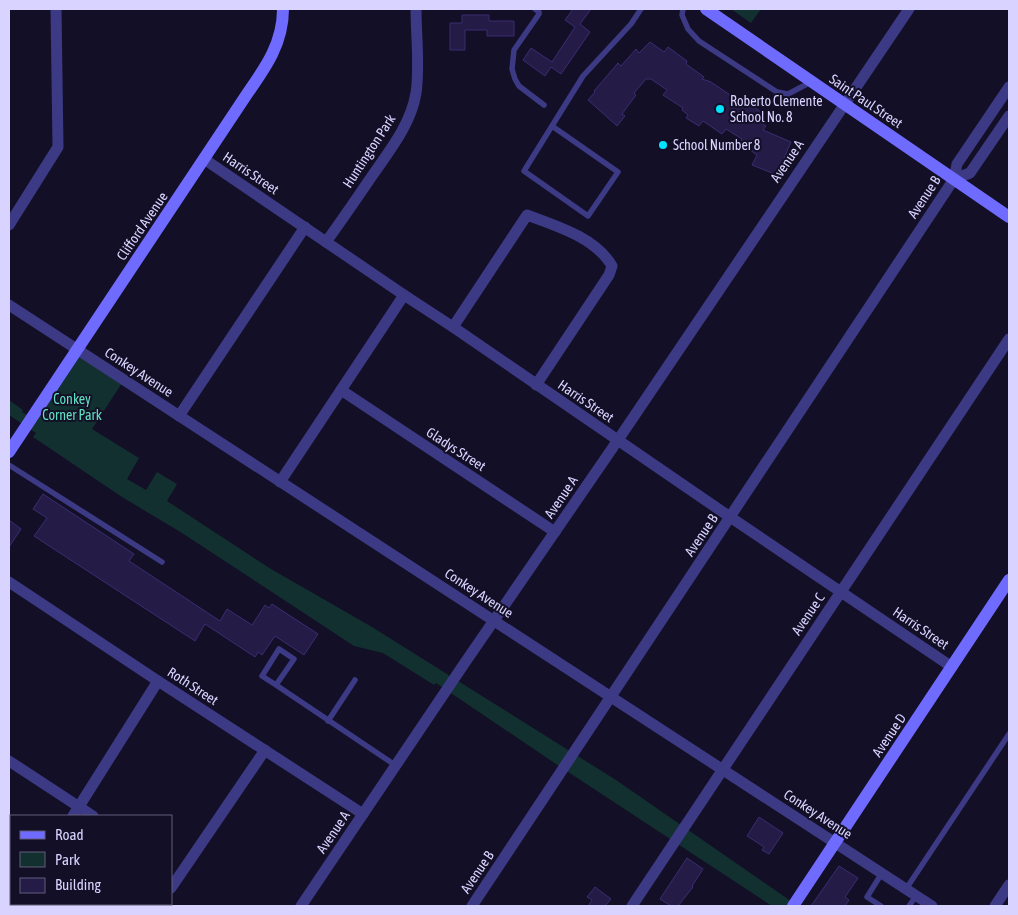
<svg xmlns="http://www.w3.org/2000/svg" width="1018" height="915" font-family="'Asap Condensed',sans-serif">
  <rect width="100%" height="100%" fill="#130f26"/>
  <g fill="#12302f">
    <polygon points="731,9 761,9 751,23"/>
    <polygon points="77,350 124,380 92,429 139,458 127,479 146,490 157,472 177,484 167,501 271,569 372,627 616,780 798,906 772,906 553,762 436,683 434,685 383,653 354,646 182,533 122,497 33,437 36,433 9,415 9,400 23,410 22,412 32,418"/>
  </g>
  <g fill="#241b47" stroke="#3b2d73">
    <polygon points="573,9 591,9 580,24 590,32 561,74 551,67 545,76 523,60 531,48 552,62 575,27 565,20"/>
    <polygon points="462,15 489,15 489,21 514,21 514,36 487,36 487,30 465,30 465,50 450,50 450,23 462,23"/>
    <polygon points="650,42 664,52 668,47 687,61 686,64 704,77 702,79 711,82 742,103 744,100 764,114 762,118 766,122 763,124 766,126 763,130 791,142 777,175 752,165 757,155 740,143 742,139 726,129 722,134 703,121 699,126 686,118 688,115 682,110 683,108 663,95 667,90 651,79 646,79 634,93 636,95 622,114 625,116 617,126 588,100 595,92 594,91 618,63 621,66 636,49 639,53"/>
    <polygon points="43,494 134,554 129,561 220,621 227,609 252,625 265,605 269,608 272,604 318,634 304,655 275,636 262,655 258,652 255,657 205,624 195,641 34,536 47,518 33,509"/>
    <polygon points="9,520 21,529 9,547"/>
    <polygon points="759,817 783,833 769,854 762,850 764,847 747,836"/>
    <polygon points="687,858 703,869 692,886 693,887 678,906 671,906 660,899"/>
    <polygon points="839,866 858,878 845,897 849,900 845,906 811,906"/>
    <polygon points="595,887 611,899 605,906 588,906 592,900 587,897"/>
  </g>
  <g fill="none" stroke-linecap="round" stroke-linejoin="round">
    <g stroke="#3d3a85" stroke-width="5.5">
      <polyline points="535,9 539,12 539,14 514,50 512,69 515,79 519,86 544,105"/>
      <polyline points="683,9 682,15 688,29 699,41 777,92 788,94 811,82"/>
      <polyline points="552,126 618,172 588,216 524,171 583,76 631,24 641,9"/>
      <polyline points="9,465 162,562"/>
      <polyline points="276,685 262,676 279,649 294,659 276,685 395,765"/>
      <polyline points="328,721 355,680"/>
      <polyline points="906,889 1009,734"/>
      <polyline points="881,906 867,897 882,873"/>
      <polyline points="909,906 916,896"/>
    </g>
    <g stroke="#3d3a85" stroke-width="11">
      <polyline points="204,159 404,295 453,327 730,517 952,667"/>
      <polyline points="954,179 970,173 1009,116"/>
      <polyline points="9,225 58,147 56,9"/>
      <path d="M326,242C342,220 357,198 372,176C390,150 411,124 416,93C420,66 416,36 416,9"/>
      <polyline points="9,305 932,906"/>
      <path d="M453,327L527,215C557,226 596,238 612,266L609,275L536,385"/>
      <polyline points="341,390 555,532"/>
      <polyline points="179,416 305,227"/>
      <polyline points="280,482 404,295"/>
      <polyline points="9,582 158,681 363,814"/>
      <polyline points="9,761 93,816"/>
      <polyline points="73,816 158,681"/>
      <polyline points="171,888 265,750"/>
      <polyline points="13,906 15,904"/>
      <polyline points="159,906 161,904"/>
      <polyline points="301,906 464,664 618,440 909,9"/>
      <polyline points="472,906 954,179 957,164 1009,87"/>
      <polyline points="632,906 1009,339"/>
      <polyline points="995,906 1009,885"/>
    </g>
    <g stroke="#6f6bff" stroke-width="12">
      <polyline points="706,9 1009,217"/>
      <path d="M9,452L247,94C266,67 283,43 283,9"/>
      <polyline points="793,906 1009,580"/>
    </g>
  </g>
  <g fill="#00e5ff" stroke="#130f26" stroke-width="2">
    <circle cx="720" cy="109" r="5"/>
    <circle cx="663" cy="145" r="5"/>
  </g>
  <g text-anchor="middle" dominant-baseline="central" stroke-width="4" stroke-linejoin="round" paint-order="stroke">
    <g font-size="14" fill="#d9d4ff" stroke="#130f26" text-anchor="start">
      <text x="730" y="101">Roberto Clemente<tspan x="730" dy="16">School No. 8</tspan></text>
      <text x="673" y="145">School Number 8</text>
    </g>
    <g font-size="14" fill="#d9d4ff" stroke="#130f26">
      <text transform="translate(866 101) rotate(34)">Saint Paul Street</text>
      <text transform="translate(369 151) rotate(-57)">Huntington Park</text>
      <text transform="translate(787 161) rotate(-56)">Avenue A</text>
      <text transform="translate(251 173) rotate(34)">Harris Street</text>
      <text transform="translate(924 197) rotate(-57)">Avenue B</text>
      <text transform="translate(142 226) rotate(-56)">Clifford Avenue</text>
      <text transform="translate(139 372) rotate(33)">Conkey Avenue</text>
      <text transform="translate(586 401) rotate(34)">Harris Street</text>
      <text transform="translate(456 449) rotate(33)">Gladys Street</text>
      <text transform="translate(561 497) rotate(-56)">Avenue A</text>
      <text transform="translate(701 535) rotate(-56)">Avenue B</text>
      <text transform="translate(479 593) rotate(33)">Conkey Avenue</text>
      <text transform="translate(808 614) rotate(-56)">Avenue C</text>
      <text transform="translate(921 628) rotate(34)">Harris Street</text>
      <text transform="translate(193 686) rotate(33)">Roth Street</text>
      <text transform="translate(889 735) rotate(-56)">Avenue D</text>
      <text transform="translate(818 814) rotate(33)">Conkey Avenue</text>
      <text transform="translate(333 832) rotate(-56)">Avenue A</text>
      <text transform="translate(477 872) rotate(-56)">Avenue B</text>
    </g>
    <g font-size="14" fill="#5fe0c0" stroke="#130f26">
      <text x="72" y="399">Conkey<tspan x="72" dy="16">Corner Park</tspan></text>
    </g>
  </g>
  <rect width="1018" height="915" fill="none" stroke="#d9d4ff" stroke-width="20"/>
  <rect x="10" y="815" width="162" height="90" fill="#130f26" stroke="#625e7d"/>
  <rect x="20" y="831" width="25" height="8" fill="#6f6bff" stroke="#625e7d"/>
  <text x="55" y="840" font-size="15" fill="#d9d4ff">Road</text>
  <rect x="20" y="852" width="25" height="15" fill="#12302f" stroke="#625e7d"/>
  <text x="55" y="865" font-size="15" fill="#d9d4ff">Park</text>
  <rect x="20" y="878" width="25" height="15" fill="#241b47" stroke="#625e7d"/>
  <text x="55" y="890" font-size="15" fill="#d9d4ff">Building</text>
</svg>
